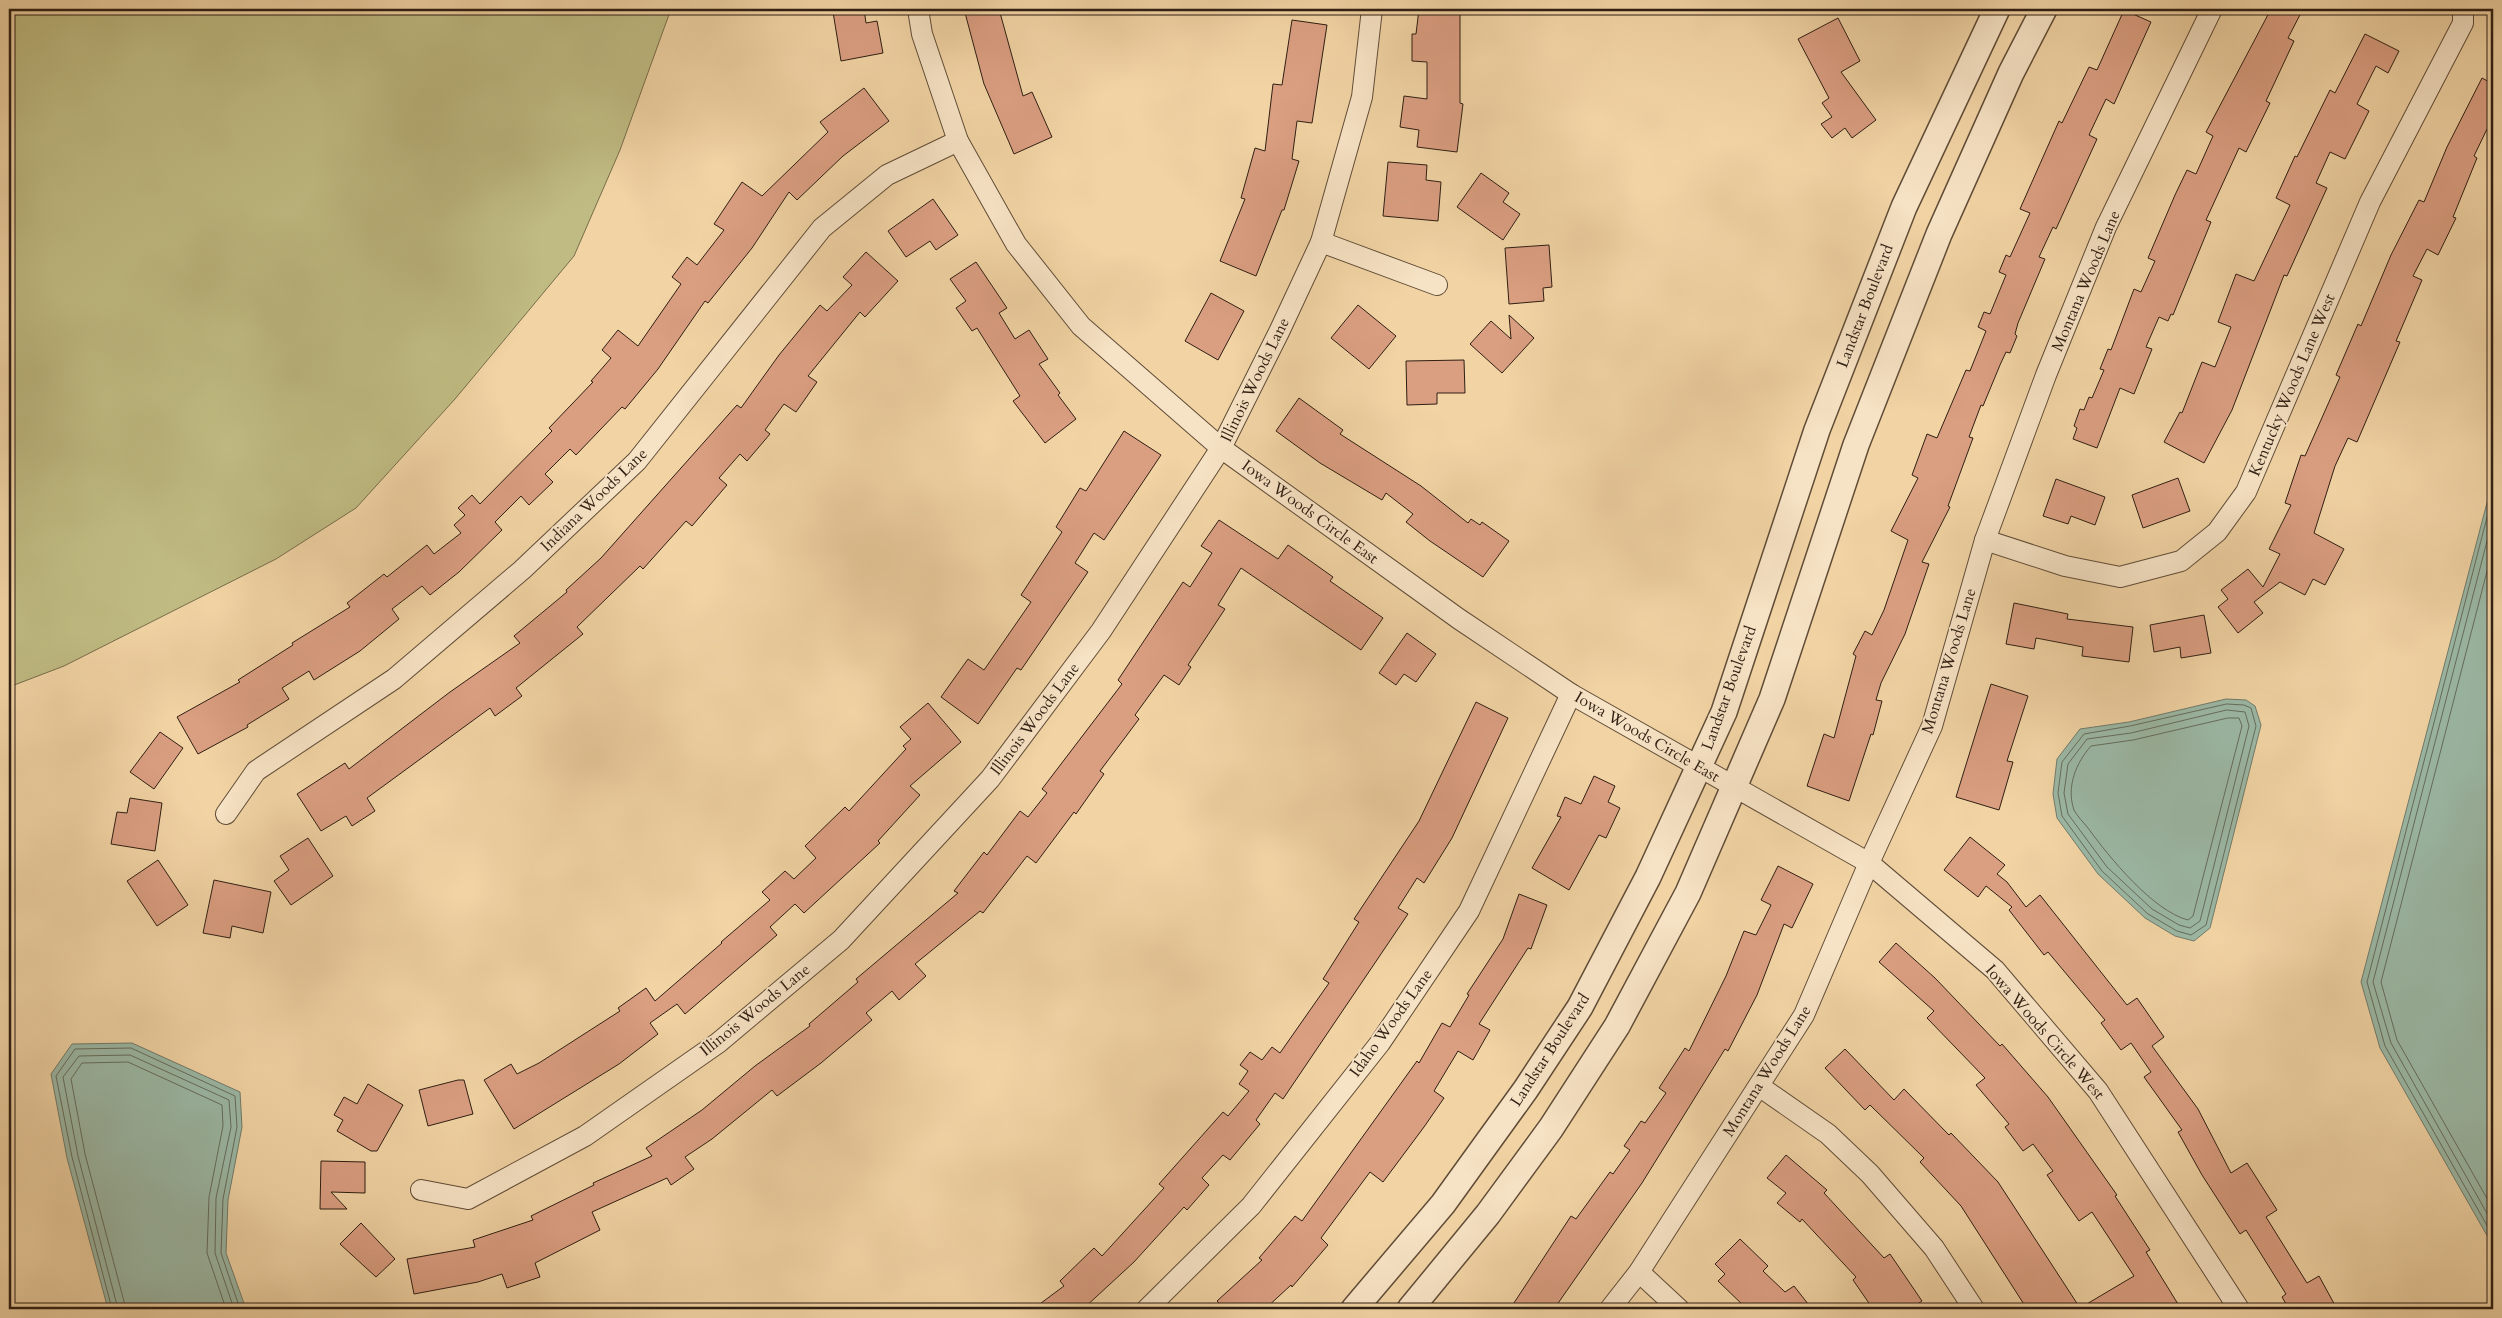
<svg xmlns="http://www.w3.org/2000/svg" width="2502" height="1318" font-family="Cardo,serif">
  <rect width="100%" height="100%" fill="#f1d3a4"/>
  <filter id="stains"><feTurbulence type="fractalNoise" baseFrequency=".004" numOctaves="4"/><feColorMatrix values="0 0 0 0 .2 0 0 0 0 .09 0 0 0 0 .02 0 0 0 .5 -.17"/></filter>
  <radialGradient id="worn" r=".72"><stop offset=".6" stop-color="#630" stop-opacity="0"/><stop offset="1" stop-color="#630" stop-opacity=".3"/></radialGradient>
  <polygon fill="#bfbb82" stroke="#776d4a" points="9,9 671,9 620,150 574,256 455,399 356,508 276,559 64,666 9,687"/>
  <g fill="#9bb8a5" stroke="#707b6b">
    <polygon points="2493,480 2493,1246 2380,1048 2361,982"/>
    <polygon points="2226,699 2246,700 2255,706 2261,725 2210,928 2194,941 2175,936 2145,918 2098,874 2057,818 2053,794 2057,759 2080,729 2129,722"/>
    <polygon points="132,1043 240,1092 242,1127 228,1200 226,1253 246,1309 108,1309 67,1158 51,1074 72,1044"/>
  </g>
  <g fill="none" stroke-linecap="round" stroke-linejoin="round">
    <g stroke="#656c5c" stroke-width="1">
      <polyline points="2493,494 2367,982 2385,1046 2493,1236"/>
      <polyline points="2493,518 2373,982 2391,1043 2493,1224"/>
      <polyline points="2493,548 2381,982 2397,1040 2493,1209"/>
      <polygon points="2227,704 2244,705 2251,708 2256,726 2206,925 2191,935 2177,931 2148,914 2102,871 2062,816 2058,793 2062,762 2084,734 2130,726"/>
      <polygon points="2227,710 2245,712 2249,726 2200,921 2190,928 2179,925 2152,909 2107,867 2068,814 2064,793 2068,764 2087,739 2131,733"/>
      <path d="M2228,718H2239L2242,726L2193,916L2188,920C2153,911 2109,857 2088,828C2084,823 2077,816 2074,810C2066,787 2076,763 2091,746L2133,740Z"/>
      <polyline points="112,1309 72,1157 56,1076 75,1049 131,1048 235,1096 237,1127 223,1199 221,1253 240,1309"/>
      <polyline points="118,1309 78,1156 63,1077 79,1056 130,1055 229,1100 231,1127 216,1198 215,1253 234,1309"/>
      <polyline points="126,1309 85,1154 71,1079 82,1063 128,1062 222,1105 223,1126 209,1197 207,1253 226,1309"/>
    </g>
  </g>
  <g fill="#da9e81" stroke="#2f1f13">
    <polygon points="852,9 864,9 866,23 877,21 883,53 841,61 833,12"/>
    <polygon points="964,9 999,9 1023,96 1032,92 1052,137 1014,154 984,84"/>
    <polygon points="1419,9 1460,9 1460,103 1463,104 1457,152 1417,147 1419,130 1400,127 1404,96 1427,99 1427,62 1412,61 1412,34 1416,34"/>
    <polygon points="2271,9 2303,9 2288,38 2294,41 2266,101 2270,103 2246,152 2239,148 2206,220 2211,222 2173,315 2171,314 2168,321 2159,317 2146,347 2152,349 2134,394 2120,388 2097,448 2073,439 2077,428 2074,426 2080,409 2084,410 2089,397 2092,398 2104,370 2100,369 2108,349 2111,350 2134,289 2141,292 2155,261 2148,258 2175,195 2187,170 2196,174 2213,136 2206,132"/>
    <polygon points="2124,10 2151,22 2114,104 2106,99 2089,135 2097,139 2056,229 2053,227 2039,257 2045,259 2018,323 2015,334 2017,336 2010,353 2006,352 2000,365 1983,406 1981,405 1969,437 1973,438 1948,506 1950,507 1922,562 1929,564 1905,634 1881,683 1876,700 1882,701 1873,735 1871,734 1849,801 1807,786 1824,734 1834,738 1856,656 1853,654 1865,631 1872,635 1884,610 1908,540 1891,531 1918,478 1912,475 1927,434 1937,438 1966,370 1970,371 1986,331 1978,327 1984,312 1990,314 2006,275 1999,272 2006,255 2010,257 2030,213 2020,209 2059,121 2062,123 2089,67 2097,70"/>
    <polygon points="1838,18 1860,61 1841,72 1876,120 1852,138 1845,128 1832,138 1821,124 1832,117 1822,103 1829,98 1798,39"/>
    <polygon points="1292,20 1327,25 1312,123 1297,121 1292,159 1299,161 1284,210 1282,210 1256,276 1220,261 1245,199 1241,198 1255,148 1265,151 1273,84 1282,85"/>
    <polygon points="2365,34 2399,51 2388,73 2376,66 2357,104 2369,111 2345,159 2330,152 2316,183 2327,188 2287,276 2284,275 2232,410 2204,463 2164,442 2180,412 2182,413 2202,362 2215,367 2231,327 2218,322 2236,274 2254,281 2290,205 2276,198 2295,156 2297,157 2330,90 2335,93"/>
    <polygon points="2482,78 2493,84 2493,132 2487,129 2474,156 2477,158 2453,217 2456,218 2438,255 2427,249 2413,276 2422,280 2396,341 2400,342 2357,442 2348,438 2335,466 2314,533 2344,549 2325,585 2313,579 2305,595 2280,582 2254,602 2263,613 2238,633 2218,607 2228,599 2221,590 2248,569 2263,587 2280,554 2269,549 2291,505 2285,503 2301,455 2305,456 2340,377 2336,375 2358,324 2361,326 2391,255 2419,200 2424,202 2447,147"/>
    <polygon points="864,88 889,121 843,156 797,200 789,192 752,248 708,303 705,301 658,369 625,409 622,407 576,455 570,449 545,474 553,482 529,505 521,496 495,522 502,530 459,572 430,595 422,586 392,609 399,619 360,651 314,680 309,671 282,688 289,699 247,725 248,727 198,754 177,717 240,682 238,680 293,645 292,643 350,607 347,603 384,574 387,577 427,545 434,554 461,533 454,525 465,515 458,508 472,495 480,504 552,431 549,428 593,382 591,381 611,358 602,350 618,330 638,346 681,284 672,277 687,257 697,265 724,230 714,224 742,182 762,196 828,132 820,122"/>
    <polygon points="1388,162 1427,165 1426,180 1441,182 1438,221 1383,216"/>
    <polygon points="1481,173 1509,193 1503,202 1520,214 1503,240 1457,207"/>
    <polygon points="933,199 958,235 936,250 930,241 906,257 888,231"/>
    <polygon points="1549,245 1552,287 1543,288 1544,301 1509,304 1505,248"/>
    <polygon points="866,252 898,281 865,317 860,312 808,376 817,382 796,412 784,404 765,430 770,434 747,461 740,454 719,478 727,485 692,526 686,521 643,569 640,566 577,627 583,634 516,688 522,696 495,716 490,708 367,798 375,811 352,826 346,816 321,831 297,794 345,763 349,769 450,692 520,643 514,636 567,592 566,590 601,558 737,405 741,408 779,355 820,305 827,311 852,285 843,277"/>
    <polygon points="976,262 1007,308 999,313 1015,339 1029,330 1048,359 1039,364 1060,393 1058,395 1076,419 1045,443 1013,401 1020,396 977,328 972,331 956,308 966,301 950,279"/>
    <polygon points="1211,293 1244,311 1218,360 1185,341"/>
    <polygon points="1358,305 1396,336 1369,369 1331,338"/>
    <polygon points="1509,315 1534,338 1502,373 1470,344 1491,321 1511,339"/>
    <polygon points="1464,360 1465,393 1437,393 1437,404 1407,405 1406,361"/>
    <polygon points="1299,398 1343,430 1340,434 1421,486 1468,523 1471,519 1480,525 1482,522 1509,541 1483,577 1430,541 1406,522 1413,514 1386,493 1382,500 1320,463 1276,431"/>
    <polygon points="1124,431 1161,455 1104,540 1094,533 1075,563 1088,572 1021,670 1017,668 978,724 941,697 968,659 984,670 1031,602 1021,595 1062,532 1056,527 1080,488 1086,491"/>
    <polygon points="2178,478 2190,511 2143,528 2132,495"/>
    <polygon points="2056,479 2105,497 2095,525 2071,516 2068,524 2043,516"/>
    <polygon points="1219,520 1278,559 1288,545 1333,577 1330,581 1383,618 1361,650 1241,568 1218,605 1225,609 1188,665 1191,667 1179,685 1164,675 1135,715 1139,719 1100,771 1104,774 1076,814 1074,812 1036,863 1027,856 983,913 980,911 915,964 926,976 899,1000 892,991 866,1013 872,1020 821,1063 777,1096 772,1090 712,1139 685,1157 694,1169 671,1185 667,1178 592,1212 600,1230 535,1263 540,1277 507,1288 502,1274 478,1282 414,1294 407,1259 475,1247 473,1240 533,1220 531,1216 594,1185 593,1183 652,1156 646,1148 702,1110 755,1066 810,1026 809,1024 858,982 856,979 958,893 954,891 984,852 987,855 1020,811 1028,817 1047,793 1042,789 1122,684 1118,680 1183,582 1190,587 1212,553 1201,546"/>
    <polygon points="2014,603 2068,614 2067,619 2133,627 2129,662 2082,656 2083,647 2036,638 2034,649 2006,644"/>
    <polygon points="2204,615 2211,653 2181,658 2180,647 2154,652 2150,625"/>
    <polygon points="1407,633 1436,654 1416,682 1404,674 1396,685 1379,673"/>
    <polygon points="1991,684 2028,696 2007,761 2013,762 1999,810 1956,797"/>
    <polygon points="1476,702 1508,718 1452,838 1424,883 1417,878 1398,908 1408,914 1283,1099 1275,1093 1256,1120 1260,1124 1230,1160 1223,1155 1202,1178 1209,1185 1187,1210 1184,1207 1134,1262 1083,1309 1033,1309 1064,1286 1060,1281 1094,1248 1102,1256 1164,1188 1159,1184 1223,1112 1228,1116 1249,1091 1239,1084 1248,1071 1240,1065 1250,1052 1262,1060 1272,1047 1280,1053 1329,983 1323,979 1359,922 1354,919 1419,821"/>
    <polygon points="928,703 961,742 910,786 920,795 878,841 880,843 804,913 795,904 770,927 777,935 685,1014 677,1004 650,1023 658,1034 619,1064 514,1129 484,1080 511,1064 517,1074 539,1063 620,1011 618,1008 646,988 655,1001 722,943 721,942 770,900 762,892 785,871 794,879 816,858 805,846 845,807 849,811 906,749 903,746 911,739 900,727"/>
    <polygon points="160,732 183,748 154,789 130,772"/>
    <polygon points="1594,776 1615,786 1608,802 1620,808 1606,838 1599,835 1569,890 1532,868 1561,817 1557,816 1565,797 1581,804"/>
    <polygon points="130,798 162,803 155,851 111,844 117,812 127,813"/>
    <polygon points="1970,837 2005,865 1997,874 2007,882 2026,907 2040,895 2127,1005 2137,998 2164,1037 2152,1046 2198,1109 2231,1173 2247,1163 2277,1210 2266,1217 2307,1283 2319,1276 2337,1309 2289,1309 2282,1297 2286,1294 2246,1230 2240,1234 2202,1175 2178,1132 2182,1130 2144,1077 2151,1072 2131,1043 2121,1050 2101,1023 2105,1020 2048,952 2044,955 2009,910 2012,907 1986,886 1978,897 1944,870"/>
    <polygon points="308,838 333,876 291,905 274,881 289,870 280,856"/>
    <polygon points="158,860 188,905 157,926 127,881"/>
    <polygon points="1778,866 1813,884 1792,928 1784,924 1757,995 1728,1051 1725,1049 1642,1183 1554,1309 1510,1309 1571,1216 1576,1219 1610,1172 1613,1174 1630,1150 1624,1146 1641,1121 1645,1123 1666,1093 1659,1088 1685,1048 1689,1051 1726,976 1744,931 1756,935 1771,905 1761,900"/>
    <polygon points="214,880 271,892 263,933 232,926 230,938 203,933"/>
    <polygon points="1519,894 1547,905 1531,949 1528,948 1479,1024 1490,1030 1473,1060 1458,1051 1434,1091 1444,1098 1424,1127 1383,1182 1370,1172 1321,1238 1328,1245 1292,1287 1291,1285 1265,1309 1225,1309 1217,1301 1262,1260 1259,1258 1295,1216 1302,1221 1417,1061 1419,1063 1442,1023 1450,1027 1469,995 1467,994 1503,939"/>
    <polygon points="1896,943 1935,978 2000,1046 2002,1044 2048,1097 2117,1195 2115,1196 2150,1250 2146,1252 2181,1309 2027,1309 1961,1206 1920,1162 1924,1158 1870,1105 1865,1110 1825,1068 1845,1049 1894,1100 1904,1089 1949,1135 1951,1133 1998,1182 2080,1308 2134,1276 2092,1212 2079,1221 2047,1175 2053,1171 2033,1144 2023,1151 2005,1127 2009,1124 1976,1085 1985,1078 1927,1018 1934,1011 1879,962"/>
    <polygon points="458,1080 464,1080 473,1114 428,1126 419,1090"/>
    <polygon points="368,1084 403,1105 377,1151 371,1151 337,1131 343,1120 334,1115 344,1097 357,1104"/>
    <polygon points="1786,1155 1827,1190 1824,1193 1884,1258 1890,1254 1922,1301 1910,1309 1873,1309 1853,1280 1856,1277 1802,1219 1800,1222 1777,1203 1786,1193 1767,1178"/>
    <polygon points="321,1161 365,1162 365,1193 331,1192 347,1209 320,1209"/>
    <polygon points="361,1223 395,1259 376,1277 340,1244"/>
    <polygon points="1740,1239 1768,1266 1763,1271 1785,1292 1794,1286 1812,1309 1747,1309 1718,1281 1725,1274 1715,1264"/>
  </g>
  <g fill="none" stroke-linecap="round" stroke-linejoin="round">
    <defs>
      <g id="minor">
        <polyline points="918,9 922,34 958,141 1016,244 1081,326 1221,448 1459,619 1571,694 1869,863 1995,970 2098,1091 2239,1309"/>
        <polyline points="1321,242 1437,285"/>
        <polyline points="1985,540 2065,566 2120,577 2181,561 2217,532 2246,492 2370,202 2463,23 2463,9"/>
        <polyline points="226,814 256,771 394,679 522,570 637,461 822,228 887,175 958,141"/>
        <polyline points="1759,1086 1828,1134 1870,1174 1934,1248 1974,1309"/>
        <polyline points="421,1190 468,1199 585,1136 718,1043 841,940 990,779 1101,631 1221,448 1279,332 1321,242 1362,97 1372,9"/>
        <polyline points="1639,1272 1679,1309"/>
        <polyline points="1147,1309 1251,1206 1380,1043 1469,911 1571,694"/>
        <polyline points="1610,1309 1639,1272 1804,1015 1869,863 1932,726 1985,540 2046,375 2106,227 2212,9"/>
      </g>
      <g id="tertiary">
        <polyline points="1354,1309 1443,1204 1526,1089 1580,1007 1648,877 1724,712 1817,430 1904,207 1997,9"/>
        <polyline points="1410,1309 1488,1214 1551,1128 1617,1026 1688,893 1772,699 1856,445 1939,234 2011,73 2044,9"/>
      </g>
    </defs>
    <use href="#minor" stroke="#604c37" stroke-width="22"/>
    <use href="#tertiary" stroke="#604c37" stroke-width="28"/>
    <use href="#minor" stroke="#f6e2c4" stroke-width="20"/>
    <use href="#tertiary" stroke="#f6e2c4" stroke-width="25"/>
  </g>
  <g text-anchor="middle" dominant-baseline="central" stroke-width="4" stroke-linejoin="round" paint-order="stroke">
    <g font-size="16" fill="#2f1f13" stroke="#f6e2c4">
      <text transform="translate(2086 281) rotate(-67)">Montana Woods Lane</text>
      <text transform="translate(1865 306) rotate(-69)">Landstar Boulevard</text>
      <text transform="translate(1255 380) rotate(-64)">Illinois Woods Lane</text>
      <text transform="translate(2292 385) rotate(-67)">Kentucky Woods Lane West</text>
      <text transform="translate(594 500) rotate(-44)">Indiana Woods Lane</text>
      <text transform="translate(1310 512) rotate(36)">Iowa Woods Circle East</text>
      <text transform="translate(1949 661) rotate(-73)">Montana Woods Lane</text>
      <text transform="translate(1729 688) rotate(-70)">Landstar Boulevard</text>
      <text transform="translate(1035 719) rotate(-53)">Illinois Woods Lane</text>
      <text transform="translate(1647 737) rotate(30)">Iowa Woods Circle East</text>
      <text transform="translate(755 1010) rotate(-39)">Illinois Woods Lane</text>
      <text transform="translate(1391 1023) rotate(-54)">Idaho Woods Lane</text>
      <text transform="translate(2045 1032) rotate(49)">Iowa Woods Circle West</text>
      <text transform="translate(1550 1050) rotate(-57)">Landstar Boulevard</text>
      <text transform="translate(1767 1071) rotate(-58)">Montana Woods Lane</text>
    </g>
  </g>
  <rect width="2502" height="1318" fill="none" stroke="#f1d3a4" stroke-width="30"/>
  <rect x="10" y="10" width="2482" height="1298" fill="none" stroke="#2f1f13" stroke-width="2.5"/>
  <rect x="15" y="15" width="2472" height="1288" fill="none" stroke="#2f1f13"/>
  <rect width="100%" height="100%" filter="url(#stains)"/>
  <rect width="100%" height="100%" fill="url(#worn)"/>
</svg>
